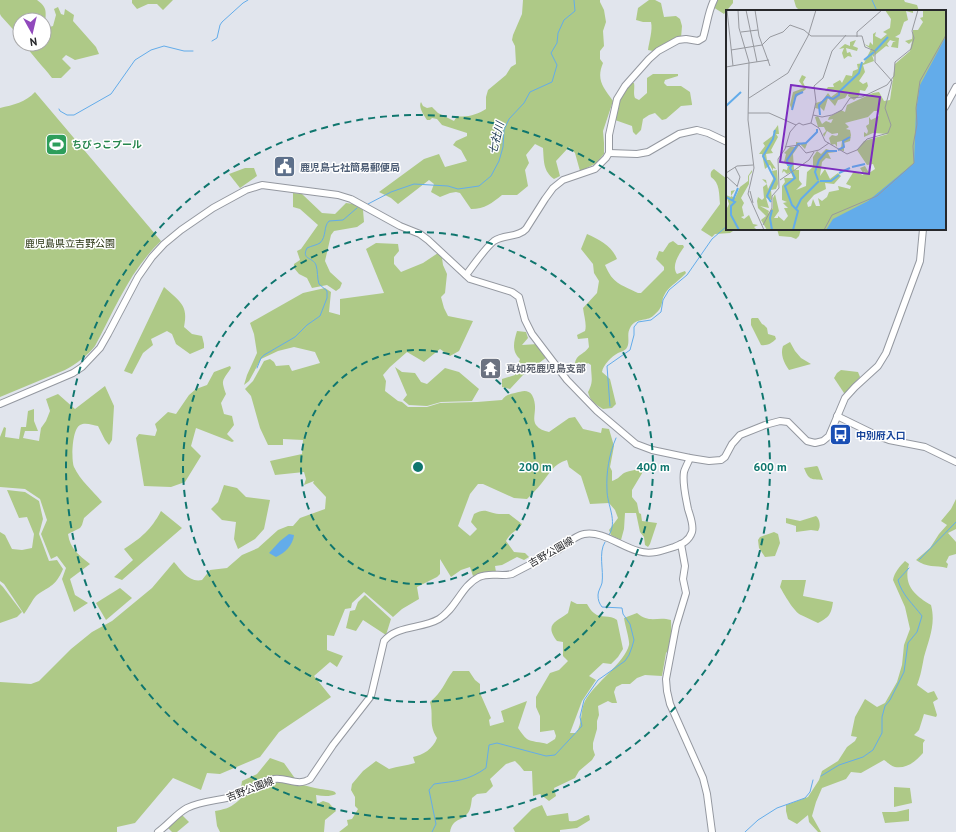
<svg xmlns="http://www.w3.org/2000/svg" width="956" height="832" font-family="'PT Sans','Noto Sans JP',sans-serif">
  <rect width="100%" height="100%" fill="#e1e5ed"/>
  <g fill="#aec987">
    <path d="M0,0H37C50,9 44,14 46,28L53,26L56,15L54,9L58,7L61,14L64,15L65,9L74,15L73,21L96,47L99,54L75,60L66,55L62,59L71,68L61,78H52C43,66 32,56 25,44H44V20H20V37L1,16L0,14Z"/>
    <polygon points="132,0 173,0 163,10 157,4 148,4 137,9 132,3"/>
    <path d="M523,0H600V2L604,10L606,22L603,31L604,46L600,51V59L603,63C596,80 603,87 613,101L603,131L604,143V154L595,164L580,171L575,153L569,147L556,161L560,176L554,179C543,171 544,161 543,148L535,144L526,155L529,163L525,170L528,186L517,195H502C492,203 485,209 471,209L460,193L456,192L450,193L440,197L431,192L434,184L429,180L398,204L391,198L379,192L424,159L439,154L445,167L467,161L461,150L453,145L456,141L467,136V133L442,125L437,119L432,118L430,120H427C424,115 418,107 421,102L423,106L427,108L432,107L438,113L454,121L457,116C467,118 478,114 486,109V97L488,90L506,75L511,67L516,64L515,46L512,40L513,35L522,14Z"/>
    <path d="M649,0H655L661,3L664,17L676,16L680,19L682,26L681,38L673,40L653,51L648,50C649,42 653,30 651,22H643L636,20L638,8Z"/>
    <polygon points="718,0 733,0 733,3 724,14 713,7"/>
    <polygon points="794,0 904,0 905,2 917,5 919,11 800,11 796,7"/>
    <path d="M653,74H678V76L665,80L664,83L667,86H681L690,92L692,104V105L681,106L666,119L662,120L655,113L649,115L643,119L641,130L636,135L633,132L632,126L615,120C619,103 620,97 631,83H634C635,88 633,93 635,98L639,100L647,93V78Z"/>
    <path d="M35,92L161,241C130,270 115,309 95,346C87,356 76,364 65,370L0,397V108C13,105 26,102 35,92Z"/>
    <polygon points="245,168 254,168 257,176 240,188 229,174"/>
    <path d="M714,169L727,179V229H736L730,233L715,234L712,237L701,230L720,204C719,194 720,183 711,177C710,173 711,171 714,169Z"/>
    <polygon points="293,193 302,194 322,213 335,214 346,203 354,204 363,210 364,222 357,227 334,231 331,235 325,261 330,272 342,283 340,288 336,291 327,285 312,288 307,278 299,274 294,268 294,264 300,260 297,251 301,249 318,225 300,209 293,207"/>
    <polygon points="777,229 801,229 799,236 796,239 791,237 779,236"/>
    <path d="M587,234C600,240 612,246 617,259L605,265C613,284 620,284 638,293H641L664,270V267L656,259L659,251L663,252L669,243L673,241L678,245H683L684,247C679,254 671,266 677,274L685,271L686,273C681,279 669,287 666,292C659,303 666,305 653,316C646,322 636,317 630,328C626,335 631,343 626,349C624,351 620,352 618,353C612,356 603,365 602,372L610,379L616,404L612,408L603,409C595,404 590,401 588,392C594,381 591,377 591,365L588,363L578,370L575,368C574,354 583,356 589,347L588,338L578,339L577,335L585,331C587,325 584,316 583,308L597,293L599,281L594,273L593,264L581,249Z"/>
    <path d="M376,243L398,244L399,251L394,257V264L401,272L423,263L438,253L442,258L443,265L447,274L445,293L441,297L444,308L448,316L473,321L459,351L450,356L440,349L424,362L407,352L390,367L383,375L386,381L385,391L398,401L402,402L408,407H427L440,403L477,402L502,400C505,395 510,394 515,393C522,391 528,389 532,395C539,408 531,418 536,425C539,429 544,431 549,432L569,418L575,417L583,429L601,433L602,428L609,429L614,446L610,467L612,471V481C618,479 620,476 624,473C631,470 636,471 644,466V470L632,490V497L637,503L639,513L641,514L642,521L657,523L650,544L648,547L645,545L644,537L640,532L636,513H625L624,529L621,540L611,535L609,530L618,518L615,510L609,503L590,504L581,476L569,467L567,460C553,464 550,473 541,484C537,489 532,494 527,499L514,498L483,484H478L470,494L458,526L470,536L477,529L471,522L474,514C486,507 488,513 499,514C503,514 506,514 509,514L522,524C517,532 511,531 506,541L514,552L525,553L529,557L524,560L517,557L502,565L495,566L496,572L481,573L473,576L470,567L461,570L451,577L440,559V574L437,577L417,587L419,599L402,609L393,617L364,592L352,603L351,608L345,609L334,636L327,635V650L343,656L337,667L330,662L314,676L331,697L279,732L260,757L220,774L207,773L201,790L173,778L135,823L117,827V832H0V682L31,684L39,681L71,649L92,632L112,621L152,588L174,562C181,570 189,583 202,580L210,570L227,568L242,555L258,548L278,530L288,526H293L300,518L325,509L326,497L313,483L314,481L304,485L306,479L304,472L275,475L270,461L302,454L303,440L283,439V445H268L260,428L251,396L245,389L253,381L264,361L270,359L274,362L276,366L289,365L292,371L320,363L315,352L294,347L278,351L261,359L249,381L244,385L247,375L257,353L254,334L250,323L303,293L325,288L331,292L329,312L340,315V299L384,293L366,249Z"/>
    <path d="M164,287C179,301 189,305 184,327L192,334L202,336L204,344V348L190,354L176,344L172,334L167,331L151,339L153,345L143,353L132,374L124,371Z"/>
    <path d="M752,318H758L762,324L764,325L767,328L768,334L775,336L776,339C772,343 767,346 761,345L751,325V319Z"/>
    <path d="M517,331L526,332L528,338L522,345L538,344L547,357L523,375L510,389L502,387V379L515,375L520,359C511,351 514,341 517,331Z"/>
    <path d="M790,342L795,351L801,358L811,364L789,370C784,363 780,354 783,346Z"/>
    <path d="M230,366L231,368C222,382 221,379 226,394L221,403L224,414L232,416L234,425L227,434L234,441L232,442L196,428L191,446L201,456L185,482L171,487L144,486L136,438L139,434L155,436L157,430L155,424L168,412L176,414L189,395L196,389L207,385L214,372Z"/>
    <polygon points="395,367 402,372 415,373 421,382 427,384 445,368 459,372 479,389 472,401 441,402 427,406 409,405 403,400 407,395"/>
    <polygon points="841,370 858,372 860,377 845,393 844,393 834,378 837,373"/>
    <path d="M105,386L114,406L112,440L109,445L105,440L98,426C93,425 85,422 80,425C72,429 71,460 74,467C80,480 93,491 102,502L84,518L82,525L80,528L68,534C70,549 79,555 90,564L70,579L75,595L88,603L74,612L62,579L66,568L57,556L51,559L41,534L47,520L40,499L25,489L0,487V437L4,427L6,428L5,437L19,439L21,427H26L28,411L34,409V421L38,431H25L23,438L39,441L41,428L46,421L50,411L46,399L58,394L75,409Z"/>
    <path d="M817,466L818,467L823,480C810,479 809,480 804,468Z"/>
    <polygon points="224,485 237,488 246,497 270,500 264,529 255,539 238,549 234,539 236,522 222,520 211,509 218,502"/>
    <path d="M7,490L25,492L39,501L43,519L39,534L49,561L57,560L63,569C55,587 51,585 37,595C34,597 28,609 24,614L4,584L0,581V532L5,535L12,549L22,550L32,548L34,534L27,517L19,518Z"/>
    <path d="M956,499V529L948,533L956,542V554L949,556L946,562L948,564L947,568C935,565 927,568 916,560L930,548L939,534L947,525L941,521L951,509Z"/>
    <path d="M161,511L182,528L122,580L114,577L133,560L124,549C141,538 151,530 161,511Z"/>
    <path d="M816,516C820,519 821,527 818,531L811,530L796,532V526L786,523V518L800,521Z"/>
    <polygon points="774,532 778,534 780,543 775,556 765,557 759,548 758,540 760,537"/>
    <path d="M905,561L909,564C903,585 914,595 931,605C936,624 929,639 924,657C922,667 921,675 917,685L928,693L934,691L938,699L933,702L937,715L936,717L924,714L919,730L914,735L925,740L923,743V753C916,761 907,769 895,767C891,766 887,762 884,760L861,773L851,772L846,779L822,788L816,802L812,816L821,832H818L809,822L808,815L797,824L788,819L786,811V805L808,797L819,780L822,771L838,761L847,747L855,741L857,737L851,736L855,717L865,699L877,707L885,703L897,682L902,665L904,645L910,629L905,607L893,580C894,573 900,566 905,561Z"/>
    <path d="M782,580H806L803,596L833,602C831,615 829,617 818,623C812,620 807,618 801,615C794,612 784,594 780,587Z"/>
    <polygon points="0,584 3,587 22,612 17,617 0,623"/>
    <polygon points="120,588 132,598 106,620 96,603"/>
    <polygon points="365,595 391,619 386,635 363,620 356,631 346,628 350,611 355,610 358,602"/>
    <path d="M571,601L577,604H587C589,607 591,611 594,613C600,619 610,614 617,620L623,649L618,657L611,664L603,663L589,676L596,680L582,701L570,733H576C583,723 580,711 585,701C595,683 625,662 629,645C630,641 625,625 624,618L637,613C650,624 657,616 671,620L672,646L666,653L662,676L645,675L637,678L630,684H622L616,687L614,692L617,703H612L608,701L598,706L599,715L597,721V729L593,743V749L595,755L592,760L579,771L575,778L554,788L556,796L549,801L540,794L533,796L532,771H524L520,766L515,761L506,764L490,779L493,786L486,793L477,794L472,798C471,804 471,810 467,814C460,822 453,818 450,832H339L348,825L347,820L352,819L358,809L355,806V797L351,790L352,784L363,771L376,761L389,769C398,766 406,766 415,763L413,757C423,755 433,749 437,738C428,724 434,716 430,702C443,691 444,683 453,671H469L475,680L480,684V693L491,718L489,720L490,726L504,722L501,711L527,701L518,728C521,732 524,737 527,739C531,742 541,742 547,744L555,739L556,736L554,730L540,732V716L536,707V697L550,673L559,670L568,661L563,656V642L557,641C544,624 556,622 568,613Z"/>
    <path d="M270,758L284,763L299,784C305,785 309,787 315,788C322,790 329,789 335,792L336,794C329,797 323,796 316,795L317,804L323,801L329,803L336,811L325,820L324,832H220L217,826L215,811C232,808 232,806 245,795L241,788L242,781L257,774Z"/>
    <polygon points="894,787 910,788 912,803 894,807"/>
    <path d="M542,805L547,816L568,813L569,821C578,823 582,816 589,815L590,820L577,828L560,830V832H515L513,828L532,809Z"/>
    <polygon points="909,809 909,821 885,823 882,812 896,812"/>
    <polygon points="182,815 189,822 177,832 172,832 168,828"/>
  </g>
  <path fill="#63acea" d="M289,534L294,535C293,545 285,553 276,557L269,553L280,541Z"/>
  <g fill="none" stroke-linecap="round" stroke-linejoin="round">
    <g stroke="#63acea" stroke-width="1">
      <polyline points="872,0 877,11"/>
      <polyline points="212,41 217,38 220,25 222,22 243,3 248,0"/>
      <polyline points="59,109 60,111 67,115 74,115 111,94 135,60 151,50 164,46 184,51 193,51"/>
      <polyline points="368,204 391,192 414,184 448,186 458,189 479,186 491,176 499,161 503,147 504,130 509,119 524,103 530,92 552,82 557,65 551,53 557,43 558,33 564,20 575,11 574,0"/>
      <path d="M257,368L261,358L264,355L295,337L307,325L320,316L327,298V291L319,284C317,278 318,271 316,265C313,257 301,260 307,248C311,246 317,245 320,243C327,236 323,227 329,221L343,220L357,208"/>
      <polyline points="610,406 607,366 630,350 634,335 634,327 638,322 651,320 661,312 663,300 669,290 687,275 712,239 727,226"/>
      <path d="M609,535C618,521 607,505 607,490C606,473 609,454 616,438"/>
      <polyline points="919,560 956,522"/>
      <path d="M821,776L839,765L863,757L873,750L882,733V717L885,706L890,700L904,672L908,643L917,632L922,616C913,604 902,595 898,580L909,568"/>
      <path d="M432,832L436,824L429,790L434,784C455,781 468,781 486,768L489,745L497,743L546,756L555,755L582,726L580,717L584,700L598,680L625,661L629,655L632,647L634,640L630,624L623,614L622,608L602,607C599,603 598,600 598,595C598,591 601,587 602,583C604,570 598,553 605,542"/>
      <polyline points="745,832 758,820 777,808 805,798 810,792 813,780"/>
    </g>
    <defs>
      <g id="secondary">
        <polyline points="945,107 956,87"/>
        <polyline points="609,153 637,154 648,152 679,134 697,130 708,133 727,142"/>
        <path d="M466,275C474,265 484,249 494,241C504,234 518,238 526,229L545,199L553,188L563,180L595,169L606,158L609,153V135L617,99L625,86L649,59L658,51L678,40L686,39L698,41L703,38C707,25 708,12 714,0"/>
        <polyline points="0,404 59,379 73,373 82,367 100,348 108,334 138,277 152,257 164,244 181,230 213,208 246,190 262,185 338,195 351,199 400,226 420,234 428,240 470,279 512,292 519,297 525,320 532,334 567,380 597,411 636,444 652,450 690,458 709,461 721,460 725,457 732,444 740,435 765,425 780,421 788,422 807,441 815,443 823,441 829,436 845,398 855,387 878,366 886,353 920,261 923,229"/>
        <polyline points="837,416 878,436 889,440 925,447 956,462"/>
        <polyline points="681,544 685,566 683,579 686,593 676,626 666,679 667,691 670,704 703,778 707,794 712,832"/>
        <path d="M158,832C168,825 176,814 187,808C203,800 221,801 238,795C250,791 261,780 274,779C287,777 298,787 310,779L333,745L371,696L384,641C397,625 422,629 439,619C456,609 461,586 479,577C490,572 501,577 512,574C527,566 543,558 558,550C566,545 574,536 584,534C601,530 622,547 638,551C650,555 662,551 674,547C682,544 689,541 692,532C694,525 690,516 688,509C686,498 682,483 684,472C685,468 688,463 690,458"/>
      </g>
    </defs>
    <use href="#secondary" stroke="#9498a0" stroke-width="8"/>
    <use href="#secondary" stroke="#fff" stroke-width="6"/>
  </g>
  <g fill="none" stroke="#0f766e" stroke-width="2" stroke-dasharray="7 5">
    <circle cx="418" cy="467" r="117"/>
    <circle cx="418" cy="467" r="235"/>
    <circle cx="418" cy="467" r="352"/>
  </g>
  <defs>
    <symbol id="stadium-square" viewBox="-11 -11 22 22"><rect x="-9" y="-9" width="18" height="18" rx="4" fill="#2e9e5b" stroke="#fff"/><path d="M0-5a6.5 5 0 1 0 0 10a6.5 5 0 1 0 0-10ZM-3.5-1.8h7v3.6h-7Z" fill="#fff"/></symbol>
    <symbol id="civic-square" viewBox="-11 -11 22 22"><rect x="-9" y="-9" width="18" height="18" rx="4" fill="#5c6f8a" stroke="#fff"/><path d="M-.6-6.5H3V-4.5H.6V-3L4-1V1h2V6H-6V1h2V-1L-.6-3ZM-1.2 2.5V6h2.4V2.5Z" fill="#fff"/></symbol>
    <symbol id="temple-square" viewBox="-11 -11 22 22"><rect x="-9" y="-9" width="18" height="18" rx="4" fill="#6b7280" stroke="#fff"/><path d="M0-6L5-2H3V0L6.5 2.5H4V6H1.5V3h-3V6H-4V2.5H-6.5L-3 0V-2H-5Z" fill="#fff"/></symbol>
    <symbol id="bus-square" viewBox="-11 -11 22 22"><rect x="-9" y="-9" width="18" height="18" rx="4" fill="#1a4fb4" stroke="#fff"/><path d="M-5-6H5V4H4V6H2V4H-2V6H-4V4H-5ZM-3.5-4V0h7V-4ZM-3.5 1.2v1.5H-2V1.2ZM2 1.2v1.5H3.5V1.2Z" fill="#fff"/></symbol>
  </defs>
  <g fill-rule="evenodd">
    <use href="#stadium-square" x="44" y="132" width="25" height="25"/>
    <use href="#civic-square" x="272" y="154" width="25" height="25"/>
    <use href="#temple-square" x="478" y="356" width="25" height="25"/>
    <use href="#bus-square" x="828" y="422" width="25" height="25"/>
  </g>
  <g text-anchor="middle" dominant-baseline="central" stroke-width="3" stroke-linejoin="round" paint-order="stroke">
    <g font-size="10" font-weight="bold" fill="#27864d" stroke="#fff" text-anchor="start">
      <text x="72" y="144">ちびっこプール</text>
    </g>
    <g font-size="10" font-weight="bold" fill="#4e5e75" stroke="#fff" text-anchor="start">
      <text x="300" y="167">鹿児島七社簡易郵便局</text>
    </g>
    <g font-size="10" fill="#232f0c" stroke="#fff">
      <text x="70" y="243">鹿児島県立吉野公園</text>
    </g>
    <g font-size="10" font-weight="bold" fill="#5b616d" stroke="#fff" text-anchor="start">
      <text x="506" y="368">真如苑鹿児島支部</text>
    </g>
    <g font-size="10" font-weight="bold" fill="#164399" stroke="#fff" text-anchor="start">
      <text x="856" y="435">中別府入口</text>
    </g>
    <g font-size="10" fill="#27282b" stroke="#fff">
      <text transform="translate(551 552) rotate(-30)">吉野公園線</text>
      <text transform="translate(250 789) rotate(-21)">吉野公園線</text>
    </g>
    <g font-size="11" font-style="italic" fill="#13324b" stroke="#fff">
      <text transform="translate(496 138) rotate(-76)">七社川</text>
    </g>
  </g>
  <g transform="translate(726 10)">
    <rect width="220" height="220" fill="#e1e5ed"/>
    <path d="M159,0H187V3L180,1L182,10L178,12L174,24L169,27L173,28L172,38L165,37L167,32H170L164,30L161,34L163,37L160,36L149,45V42L148,47L146,45L148,51L137,55L139,62L133,71L137,74L141,72L142,76L139,81L134,80L133,86L128,90L122,86L123,82L119,88L112,90L109,96L102,88L98,101L93,96V99L89,98L90,93L96,91L102,83L105,87L112,82L99,81L102,77H108L107,74L114,70L116,73L120,65L126,66L127,61L132,59L131,54L138,53L145,39L138,34L143,36L144,32L147,35V24L150,22L149,26L155,29L161,24L157,22L164,18L165,9ZM197,0H220V220H41L35,210L40,206L32,198L31,191L32,187L36,190L38,188L37,177L41,174L36,169L40,170L42,179L47,169L46,161L51,160L52,174L50,179L45,180L46,190L40,188L43,198L34,196L43,201L42,204L47,198V188L49,184L53,201L48,208H52V206L58,211L62,206L58,198H62L57,193L61,192L56,190V176L59,172L58,168H67L65,162L61,164L58,161L56,163L57,159L61,160L62,156L58,152L60,144L58,143L64,137H70V132L81,134L79,139L74,134L67,144L68,160H73V170L76,174L70,180L80,176L81,162L87,157V147L91,141L95,144L100,139L110,142L102,143L105,149L100,148L96,152L94,166L99,159L104,169L112,163L115,166L108,174L99,173L100,179L88,185L81,193L82,197L85,196L87,189L90,196H94L92,188L96,191L101,187L103,182L113,180L112,176L124,179L125,176L120,174L128,161L137,165L139,161L137,163L134,158L139,156L143,163L149,159L147,154L141,155L131,140L138,131L162,124L147,123L138,127V122L141,124L142,121L140,116L143,114V107L145,110L153,106V101H148L142,107L119,113L123,117L120,119L124,120L125,125L124,131L118,133V141L112,140L115,138L116,131L111,132V137L109,134L105,135L103,128L106,125L110,126L112,125V123L106,124L101,121L98,127L97,124L100,121L98,117H92L89,107L92,106L96,114L100,111L105,113L107,109L102,110L103,107L115,100L119,102L121,95L147,83L153,82L158,91L164,90L169,54L184,41L186,31L183,34L179,31L186,29L187,20H192L197,12L194,8L197,7ZM130,30L127,36L132,38L131,41L120,38L121,43L124,42L126,47L122,46L118,49L116,43L118,38L113,39L119,34L124,36V32ZM76,65L80,67L77,72L80,79L68,89L66,100L64,95L67,82L78,78L73,71ZM52,115L53,124H50L52,127L45,140L47,143L40,144L41,150H44L50,159L47,158V161L44,155L39,159L36,144H33L39,136L37,133L49,124L47,122ZM26,160V162L23,166V174L15,188L18,193L16,197L18,206L15,207L18,209L23,205L27,214L32,215L28,217L30,219L0,220V200L3,194L0,185L5,187V181L9,180L5,186L9,188L14,177L22,171V166Z" fill="#aec987"/>
    <path d="M220,26V220H100L107,209L142,191L188,153L190,101L194,75Z" fill="#63acea"/>
    <path fill="none" stroke="#63acea" stroke-width="2" d="M149,41L162,27M138,50L148,42M0,96L15,82M66,100L70,85L77,82M94,105L93,95L101,87L107,89L113,85V82L133,63L136,52M112,140L118,137L117,131L124,127M126,157L139,154M113,163L124,158M46,164L37,146L47,129L49,120M92,170L89,162L93,150L101,141H111M94,171H105L113,165M0,187L9,192L5,196V205L13,220M7,190L12,178M45,192L41,186L49,169L46,164M70,199L66,195L59,176L69,168L64,158L66,155H62L61,150L72,134L80,133L91,122V119M46,220L44,208L46,200M67,220L72,201L70,199L75,189L93,171"/>
    <path fill="none" stroke="#97999f" stroke-width="1" d="M1,0L7,56M12,0L13,18L23,52L22,110L28,158L22,184L38,220M20,0L31,52M29,0L33,26L44,56M15,22L32,20M131,27V22L156,0M5,40L36,35L44,27L57,22L64,15L78,20L85,26H136L139,37L149,41V52L166,71L159,98L165,115L162,123L141,129L131,140L121,144L99,131L93,118L85,113M23,53L43,50M0,57L23,53M23,88L62,63L82,26L90,0M22,103H43L70,115L73,113L77,115L85,113L87,105L96,107L106,105L116,100L124,88L136,87L161,75L168,66L169,52L185,39L188,28L186,21L192,0M87,105L90,92L88,76L97,68L106,41L120,25M59,137L73,135L80,143L93,140L103,133M9,157L14,167L11,177M0,163L11,156L27,155M0,166L11,176M54,170L83,150L88,142M24,181L27,193M37,215L46,198V186L53,178L52,149L59,139L64,122L70,115M98,220L106,205L151,186L188,153L187,136L191,114L190,98L194,71L220,25"/>
    <path fill="#7b2cbf" fill-opacity="0.15" stroke="#7b2cbf" stroke-width="2" d="M65,75L154,87L143,164L54,152Z"/>
    <rect width="220" height="220" fill="none" stroke="#27282b" stroke-width="2"/>
  </g>
  <circle cx="418" cy="467" r="6" fill="#0f766e" stroke="#fff" stroke-width="2"/>
  <g font-size="12" text-anchor="middle" font-weight="bold" fill="#0f766e" stroke="#fff" stroke-width="3" stroke-linejoin="round" paint-order="stroke">
    <text x="535" y="471">200 m</text>
    <text x="653" y="471">400 m</text>
    <text x="770" y="471">600 m</text>
  </g>
  <g transform="translate(32 32) rotate(172)"><circle r="19" fill="#ffffff" stroke="#a9a9aa"/>
  <path d="M0-3L7 15L0 10L-7 15Z" fill="#9149bc"/>
  <text y="-6" font-size="11" font-weight="bold" text-anchor="middle" fill="#27282b">N</text>
  </g>
</svg>
